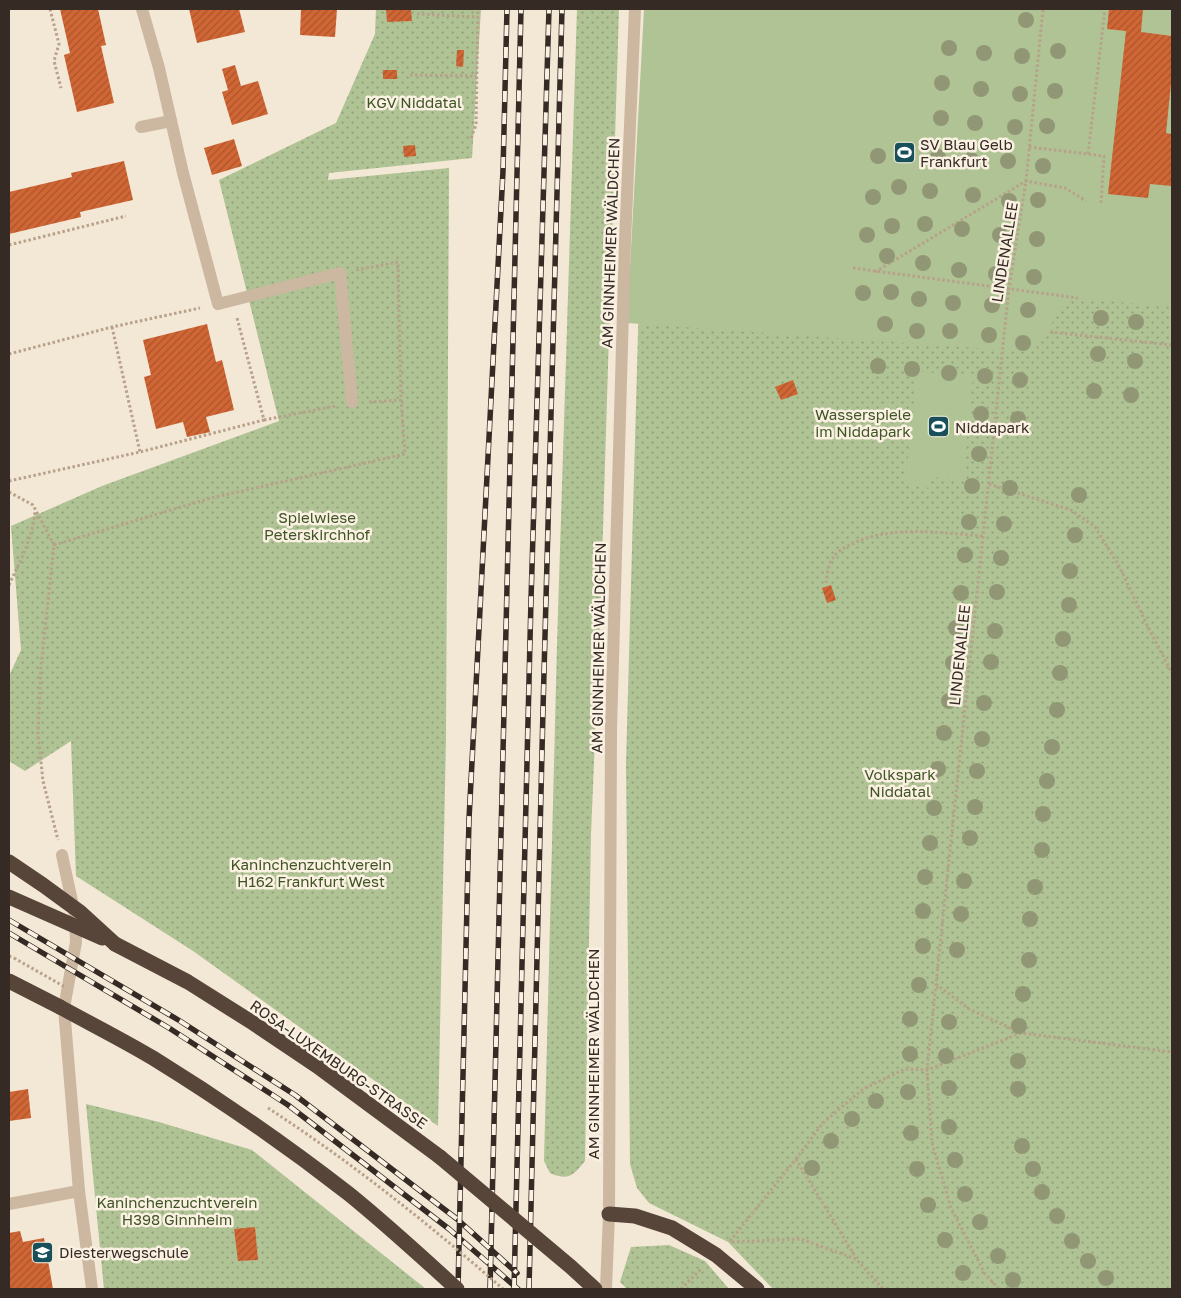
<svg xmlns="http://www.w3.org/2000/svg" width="1181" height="1298" font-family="'Golos Text',sans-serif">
  <defs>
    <pattern id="green-dots" width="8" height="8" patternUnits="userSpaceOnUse" patternTransform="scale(1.25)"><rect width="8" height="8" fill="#b0c394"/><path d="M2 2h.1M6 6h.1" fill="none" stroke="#909f79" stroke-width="1.8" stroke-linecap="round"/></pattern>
    <pattern id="building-hatch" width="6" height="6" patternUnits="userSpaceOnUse" patternTransform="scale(1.25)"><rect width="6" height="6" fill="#d16635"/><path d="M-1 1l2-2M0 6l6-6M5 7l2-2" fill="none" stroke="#aa542d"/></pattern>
  </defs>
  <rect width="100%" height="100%" fill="#f3e7d5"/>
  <g fill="url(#green-dots)">
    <polygon points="376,9 481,9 472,158 329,173 328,180 449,168 446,738 438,1126 193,951 76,876 71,741 25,771 9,761 9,676 21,650 11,526 102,486 279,421 219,180 336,123 375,34"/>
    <path d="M577,9H619L601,594L591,834L585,1161C573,1176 568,1181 550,1173L544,1161L557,645Z"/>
    <polygon points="647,9 1172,9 1172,1289 773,1289 728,1242 649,1203 637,1188 630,1164 626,764"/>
    <polygon points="86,1104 159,1122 252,1150 426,1289 104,1289"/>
    <polygon points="669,1245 705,1261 729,1289 627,1289 620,1282 631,1247"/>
  </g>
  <g fill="#b0c394">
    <polygon points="644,9 1172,9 1172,307 1077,298 1056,310 1050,332 1031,352 627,323"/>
    <polygon points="917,371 973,377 963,480 931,477 930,488 905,485"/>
  </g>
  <g fill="url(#building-hatch)">
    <polygon points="60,9 98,9 106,45 101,46 114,103 77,112 64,55 70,53"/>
    <polygon points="189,9 239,9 245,32 197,43"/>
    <polygon points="301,9 337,9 335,37 300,35"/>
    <polygon points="386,9 411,9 412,21 387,22"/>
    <polygon points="1109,9 1143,9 1141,32 1172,36 1172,74 1166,133 1172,134 1172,186 1150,184 1148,198 1108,194 1126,31 1107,29"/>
    <polygon points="457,50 464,50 463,67 456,66"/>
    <polygon points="235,65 241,86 258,81 268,114 232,125 222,92 228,90 222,69"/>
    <rect x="383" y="70" width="14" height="9"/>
    <polygon points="234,139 242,166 212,175 204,148"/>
    <polygon points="415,145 416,156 404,157 403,146"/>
    <polygon points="124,161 133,200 80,212 81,217 9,234 9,192 72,177 71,173"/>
    <polygon points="207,324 216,362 222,360 234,410 206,417 210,432 187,437 183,422 156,429 144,377 151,375 143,340"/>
    <polygon points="793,380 798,394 781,400 775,387"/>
    <polygon points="831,585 836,600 827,603 822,588"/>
    <polygon points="28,1089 31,1118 9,1121 9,1092"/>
    <polygon points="255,1227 258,1260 238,1261 234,1229"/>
    <polygon points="20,1231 23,1242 44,1238 53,1289 9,1289 9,1233"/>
  </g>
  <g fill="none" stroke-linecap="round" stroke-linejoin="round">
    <g stroke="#b7a18b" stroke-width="3" stroke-dasharray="2.5 2.5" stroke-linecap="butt">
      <polyline points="50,9 59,44 54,61 61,88"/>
      <polyline points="417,14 478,17"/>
      <polyline points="410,75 476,76"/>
      <polyline points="471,138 476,125 478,9"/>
      <polyline points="1029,147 1104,156 1101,203"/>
      <polyline points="1088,154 1105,9"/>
      <polyline points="9,245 126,216"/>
      <polyline points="853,268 1078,298"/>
      <polyline points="875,272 1026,181 1065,188 1086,201"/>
      <polyline points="112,327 140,452"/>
      <polyline points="1050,332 1172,345"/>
      <polyline points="9,354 112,327 200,308"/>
      <polyline points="369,402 401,400"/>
      <polyline points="264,420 336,406"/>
      <polyline points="9,481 140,452 264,420 237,318"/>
      <polyline points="989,484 1071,510 1095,527 1118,564 1148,627 1172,673"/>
      <polyline points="9,492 33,505 54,545 41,667 38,733 43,781 58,840"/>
      <polyline points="54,545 211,498 405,454 401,400 398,262 356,270"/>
      <path d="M826,583C827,576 828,564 833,558C838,550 846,547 854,543C894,525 941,533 983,536"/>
      <path d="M9,585C20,561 33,538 35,511"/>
      <polyline points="9,956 14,958"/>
      <polyline points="936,984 969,1009 1021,1033"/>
      <polyline points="796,1159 856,1258"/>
      <polyline points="730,1241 796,1159 823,1123 863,1089 905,1069 927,1070 1021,1033 1172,1052"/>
      <polyline points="732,1242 801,1239 856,1259 883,1289"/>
      <polyline points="681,1289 702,1268"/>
      <polyline points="999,1289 985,1274 951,1208 932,1143 927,1070 1009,288 1026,181 1043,9"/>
    </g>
    <g stroke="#ccb7a1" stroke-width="12">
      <polyline points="142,9 159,68 183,173 218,304 340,273 352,402"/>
      <polyline points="141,127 171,121"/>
      <polyline points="62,855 75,915 76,942 64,1008 79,1191 92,1289"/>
      <polyline points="9,1204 79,1191"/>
      <polyline points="606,1289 609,1214 611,729 625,242 635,9"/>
    </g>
    <g stroke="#57453a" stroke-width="15">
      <polyline points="115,944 188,982 253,1023 317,1066 440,1157"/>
      <polyline points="9,981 60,1007"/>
      <polyline points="609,1214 635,1216 672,1228 716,1255 757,1289"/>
    </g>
    <defs>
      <g id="rail">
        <polyline points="9,920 180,1021 295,1095 457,1219 517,1273"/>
        <polyline points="9,933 169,1028 288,1105 449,1229 518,1289"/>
        <polyline points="458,1289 469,819 503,171 507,9"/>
        <polyline points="490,1289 521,9"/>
        <polyline points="514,1289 531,600 549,9"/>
        <polyline points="529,1289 543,710 562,9"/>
      </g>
    </defs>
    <use href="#rail" stroke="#352b24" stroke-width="5.5"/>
    <use href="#rail" stroke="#faf1e2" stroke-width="4" stroke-dasharray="11" stroke-linecap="butt"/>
    <g stroke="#b7a18b" stroke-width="3" stroke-dasharray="2.5 2.5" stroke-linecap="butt">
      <polyline points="14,958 65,987"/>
      <path d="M268,1108C351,1162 429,1224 503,1289"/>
    </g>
    <g stroke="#57453a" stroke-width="15">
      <polyline points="9,862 43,885 80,912 115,944"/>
      <polyline points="9,897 102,938"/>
      <path d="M60,1007C91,1024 123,1040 153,1058C221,1100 286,1145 349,1194C386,1224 422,1257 457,1289"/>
      <polyline points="440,1157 571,1267 595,1289"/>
    </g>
  </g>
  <g fill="#919775">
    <circle cx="1026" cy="20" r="8"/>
    <circle cx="949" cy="48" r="8"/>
    <circle cx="1058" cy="51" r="8"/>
    <circle cx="984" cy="53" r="8"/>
    <circle cx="1022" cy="56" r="8"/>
    <circle cx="942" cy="83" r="8"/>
    <circle cx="981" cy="89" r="8"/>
    <circle cx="1055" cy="91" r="8"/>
    <circle cx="1020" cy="94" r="8"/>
    <circle cx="941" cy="118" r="8"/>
    <circle cx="975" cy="123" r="8"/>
    <circle cx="1047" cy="126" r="8"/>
    <circle cx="1015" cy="127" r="8"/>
    <circle cx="878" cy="156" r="8"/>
    <circle cx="938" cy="157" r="8"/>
    <circle cx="971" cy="160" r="8"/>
    <circle cx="1008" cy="161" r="8"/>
    <circle cx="1043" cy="166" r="8"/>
    <circle cx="899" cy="187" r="8"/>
    <circle cx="930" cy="191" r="8"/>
    <circle cx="973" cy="195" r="8"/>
    <circle cx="873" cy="197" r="8"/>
    <circle cx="1038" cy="200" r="8"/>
    <circle cx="1009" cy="201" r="8"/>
    <circle cx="925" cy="224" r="8"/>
    <circle cx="892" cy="226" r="8"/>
    <circle cx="962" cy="229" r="8"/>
    <circle cx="867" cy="235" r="8"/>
    <circle cx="1000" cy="235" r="8"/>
    <circle cx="1037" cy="239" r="8"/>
    <circle cx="887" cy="256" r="8"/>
    <circle cx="923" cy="263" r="8"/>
    <circle cx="959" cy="270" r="8"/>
    <circle cx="996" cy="274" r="8"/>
    <circle cx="1034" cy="277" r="8"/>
    <circle cx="891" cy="292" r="8"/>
    <circle cx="863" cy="293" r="8"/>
    <circle cx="919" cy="299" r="8"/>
    <circle cx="953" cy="303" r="8"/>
    <circle cx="992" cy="305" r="8"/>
    <circle cx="1028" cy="310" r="8"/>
    <circle cx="1101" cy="318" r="8"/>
    <circle cx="1136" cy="322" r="8"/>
    <circle cx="885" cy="324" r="8"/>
    <circle cx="917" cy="331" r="8"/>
    <circle cx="950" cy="331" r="8"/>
    <circle cx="989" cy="335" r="8"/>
    <circle cx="1023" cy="343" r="8"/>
    <circle cx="1098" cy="354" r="8"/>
    <circle cx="1135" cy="361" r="8"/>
    <circle cx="878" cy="366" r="8"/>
    <circle cx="912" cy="369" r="8"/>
    <circle cx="949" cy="373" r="8"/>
    <circle cx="985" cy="376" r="8"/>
    <circle cx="1020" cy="380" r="8"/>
    <circle cx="1094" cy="391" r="8"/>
    <circle cx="1131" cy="395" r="8"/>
    <circle cx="981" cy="414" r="8"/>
    <circle cx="1018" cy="419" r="8"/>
    <circle cx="979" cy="454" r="8"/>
    <circle cx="972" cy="486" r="8"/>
    <circle cx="1010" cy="488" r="8"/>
    <circle cx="1079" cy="495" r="8"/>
    <circle cx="969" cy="522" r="8"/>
    <circle cx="1004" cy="524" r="8"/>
    <circle cx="1075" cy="535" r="8"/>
    <circle cx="965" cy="555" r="8"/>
    <circle cx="1001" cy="558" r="8"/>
    <circle cx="1070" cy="571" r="8"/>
    <circle cx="997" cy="592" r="8"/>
    <circle cx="961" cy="593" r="8"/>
    <circle cx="1069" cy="605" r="8"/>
    <circle cx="956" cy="628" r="8"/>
    <circle cx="995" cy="631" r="8"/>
    <circle cx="1063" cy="639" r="8"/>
    <circle cx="991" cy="662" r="8"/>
    <circle cx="953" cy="663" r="8"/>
    <circle cx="1060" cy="673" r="8"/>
    <circle cx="949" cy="701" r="8"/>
    <circle cx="984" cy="703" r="8"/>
    <circle cx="1057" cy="710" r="8"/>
    <circle cx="944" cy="733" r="8"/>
    <circle cx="982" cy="739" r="8"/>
    <circle cx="1052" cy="747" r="8"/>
    <circle cx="938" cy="769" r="8"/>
    <circle cx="977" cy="771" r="8"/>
    <circle cx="1047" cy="781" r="8"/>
    <circle cx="975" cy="807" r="8"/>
    <circle cx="934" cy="808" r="8"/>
    <circle cx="1043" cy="814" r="8"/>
    <circle cx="970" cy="838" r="8"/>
    <circle cx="930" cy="843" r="8"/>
    <circle cx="1042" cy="850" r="8"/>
    <circle cx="925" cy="877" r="8"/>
    <circle cx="964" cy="881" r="8"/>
    <circle cx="1035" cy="887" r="8"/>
    <circle cx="923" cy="911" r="8"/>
    <circle cx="961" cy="914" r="8"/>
    <circle cx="1030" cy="919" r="8"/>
    <circle cx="923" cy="946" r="8"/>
    <circle cx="957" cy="950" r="8"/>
    <circle cx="1029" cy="960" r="8"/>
    <circle cx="919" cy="985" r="8"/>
    <circle cx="1023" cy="994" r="8"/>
    <circle cx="910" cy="1019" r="8"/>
    <circle cx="949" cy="1022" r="8"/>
    <circle cx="1019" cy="1026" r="8"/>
    <circle cx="910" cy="1054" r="8"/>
    <circle cx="946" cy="1056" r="8"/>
    <circle cx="1018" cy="1061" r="8"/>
    <circle cx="949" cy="1088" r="8"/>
    <circle cx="1018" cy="1089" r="8"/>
    <circle cx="908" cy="1092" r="8"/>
    <circle cx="876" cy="1101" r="8"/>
    <circle cx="852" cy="1119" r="8"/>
    <circle cx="949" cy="1127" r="8"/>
    <circle cx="911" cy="1133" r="8"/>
    <circle cx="831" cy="1141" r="8"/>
    <circle cx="1022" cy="1146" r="8"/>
    <circle cx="955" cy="1160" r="8"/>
    <circle cx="812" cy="1168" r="8"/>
    <circle cx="917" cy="1169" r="8"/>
    <circle cx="1033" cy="1169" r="8"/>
    <circle cx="1042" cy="1192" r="8"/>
    <circle cx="965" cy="1194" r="8"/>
    <circle cx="928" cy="1205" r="8"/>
    <circle cx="1057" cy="1216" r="8"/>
    <circle cx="980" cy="1222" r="8"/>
    <circle cx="945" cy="1240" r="8"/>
    <circle cx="1072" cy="1241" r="8"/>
    <circle cx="998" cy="1256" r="8"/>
    <circle cx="1088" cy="1261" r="8"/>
    <circle cx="963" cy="1273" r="8"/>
    <circle cx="1106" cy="1278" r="8"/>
    <circle cx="1013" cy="1280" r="8"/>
  </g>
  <defs>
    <symbol id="stadium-square" viewBox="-11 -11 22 22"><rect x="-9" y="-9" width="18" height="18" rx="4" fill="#17505a" stroke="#faf1e2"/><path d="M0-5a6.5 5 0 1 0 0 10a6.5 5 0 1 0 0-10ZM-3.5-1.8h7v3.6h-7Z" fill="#fff"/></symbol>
    <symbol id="school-square" viewBox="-11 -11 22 22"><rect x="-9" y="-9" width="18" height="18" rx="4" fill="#17505a" stroke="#faf1e2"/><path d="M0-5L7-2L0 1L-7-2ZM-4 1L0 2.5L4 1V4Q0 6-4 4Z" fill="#fff"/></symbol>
  </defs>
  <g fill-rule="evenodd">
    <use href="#stadium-square" x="892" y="140" width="25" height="25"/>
    <use href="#stadium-square" x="926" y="414" width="25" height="25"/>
    <use href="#school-square" x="30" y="1240" width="25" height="25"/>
  </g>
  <g text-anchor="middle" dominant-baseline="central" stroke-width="5" stroke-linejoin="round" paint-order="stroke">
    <g font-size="15" fill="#405526" stroke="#faf1e2">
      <text x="414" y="102">KGV Niddatal</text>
      <text x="863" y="414">Wasserspiele<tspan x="863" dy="17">im Niddapark</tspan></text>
      <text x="317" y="517">Spielwiese<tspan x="317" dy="17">Peterskirchhof</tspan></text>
      <text x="900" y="774">Volkspark<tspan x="900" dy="17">Niddatal</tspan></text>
      <text x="311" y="864">Kaninchenzuchtverein<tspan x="311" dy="17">H162 Frankfurt West</tspan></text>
      <text x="177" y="1202">Kaninchenzuchtverein<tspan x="177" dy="17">H398 Ginnheim</tspan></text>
    </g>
    <g font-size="15" fill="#352b24" stroke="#faf1e2" text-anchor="start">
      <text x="920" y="144">SV Blau Gelb<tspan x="920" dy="17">Frankfurt</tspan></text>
      <text x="955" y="427">Niddapark</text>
      <text x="59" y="1252">Diesterwegschule</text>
    </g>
    <g font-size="15" fill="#352b24" stroke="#faf1e2">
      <text transform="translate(610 243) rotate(-88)">AM GINNHEIMER WÄLDCHEN</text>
      <text transform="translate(1004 252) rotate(-81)">LINDENALLEE</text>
      <text transform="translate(598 648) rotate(-89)">AM GINNHEIMER WÄLDCHEN</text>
      <text transform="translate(959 655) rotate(-84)">LINDENALLEE</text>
      <text transform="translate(593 1054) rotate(-90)">AM GINNHEIMER WÄLDCHEN</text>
      <text transform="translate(339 1064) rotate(35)">ROSA-LUXEMBURG-STRASSE</text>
    </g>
  </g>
  <rect width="1181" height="1298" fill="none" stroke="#352b24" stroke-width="20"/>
</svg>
